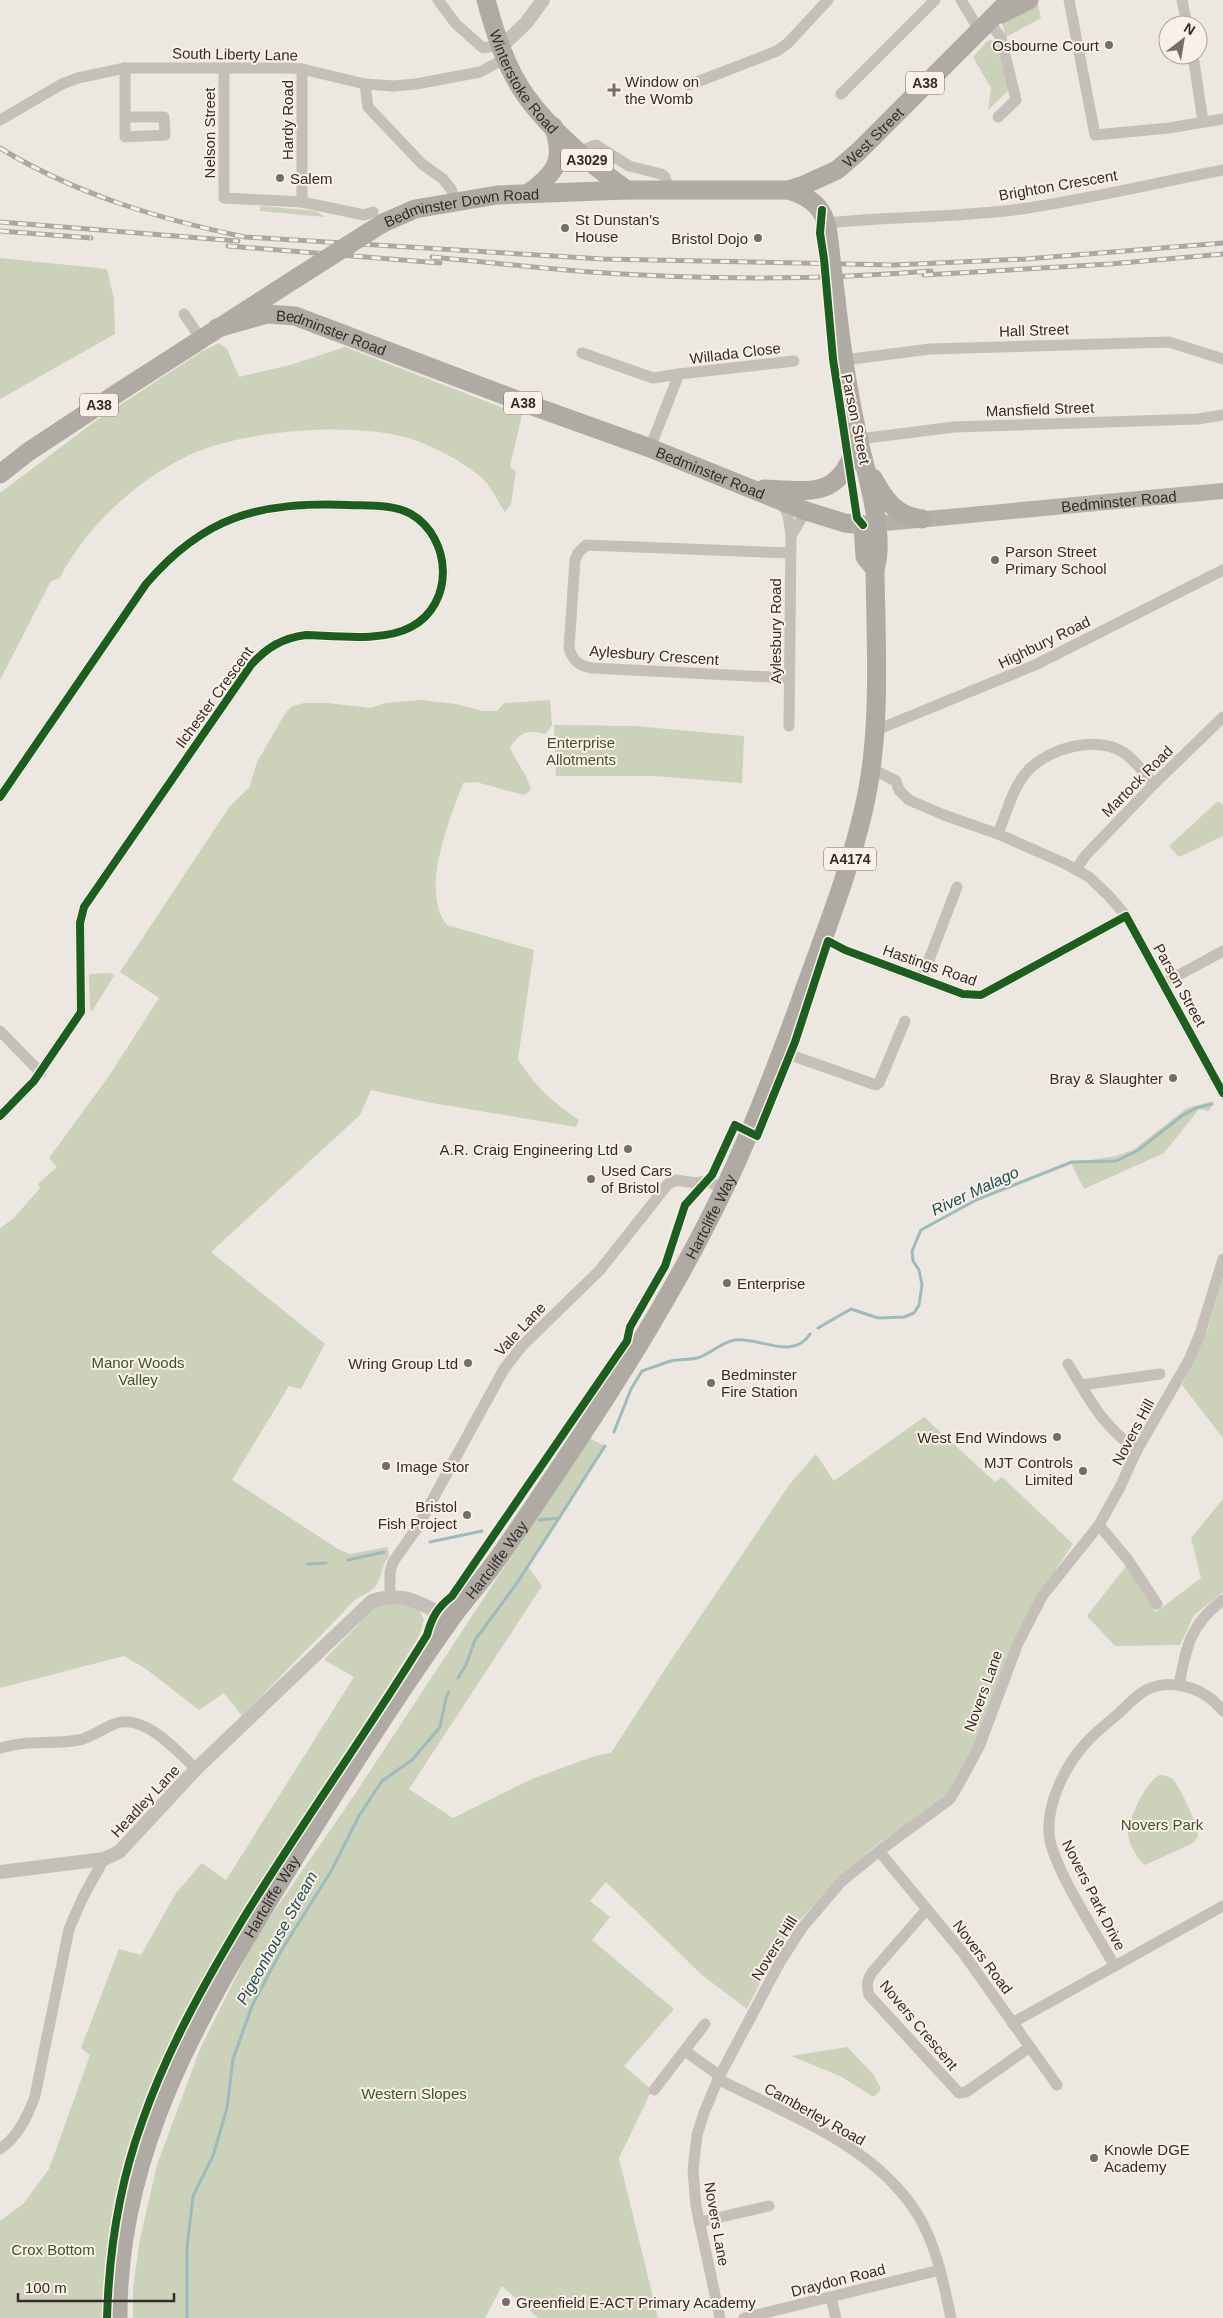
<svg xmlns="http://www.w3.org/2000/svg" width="1223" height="2318" font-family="Arial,sans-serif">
  <rect width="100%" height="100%" fill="#ece7e0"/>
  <g fill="#ccd1ba">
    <polygon points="1037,1 1041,18 1006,37 1002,23 1010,15"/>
    <polygon points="991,40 996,44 1009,90 988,110 991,88 973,57 987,41"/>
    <polygon points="261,206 316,211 325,217 260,211"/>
    <polygon points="0,258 107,269 114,299 115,334 0,399"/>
    <path d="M219,343L227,349L239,377L290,365L345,347L522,415L510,466L516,472L511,504L505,512C498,502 492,488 484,480C466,463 432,445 408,438C353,422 252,430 199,451C145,472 85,526 60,578L51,581L0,680V493L94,422L201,352Z"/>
    <path d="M421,700L456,704L482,711H497L504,703L550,700L552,725L546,734C526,730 522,731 510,747C516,763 527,773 531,790L524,795L476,782L463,783C450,820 419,890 447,925L534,950L518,1059C535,1086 552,1102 579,1120L576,1127L432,1103L371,1090L360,1115L211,1252L325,1344L301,1389L289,1386L232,1480L338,1549L350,1554L388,1547L389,1556C381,1567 383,1572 378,1582C374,1591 363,1595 355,1600L242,1716L224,1693L199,1710L146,1669L124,1656L0,1688V1228L13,1219L40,1188L38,1184L57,1167L49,1158L109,1076L159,998L120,972L230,806L249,788L257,762L286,712L293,706L304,703H327L371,708L385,703Z"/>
    <polygon points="554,725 635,726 744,736 742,783 654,776 556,776"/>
    <polygon points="1218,801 1223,805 1223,836 1179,857 1169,846"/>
    <polygon points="112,973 114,976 92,1011 90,1010 89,975 91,974"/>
    <polygon points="1214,1101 1209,1111 1199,1109 1164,1153 1084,1189 1071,1163 1116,1156 1133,1150 1187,1108"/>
    <polygon points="1223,1278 1223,1438 1182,1385 1208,1329"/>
    <polygon points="924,1417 995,1482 1002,1477 1073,1544 1040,1593 1013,1640 977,1747 946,1796 930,1811 876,1845 837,1881 796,1924 774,1955 747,2009 702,1975 606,1882 590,1901 610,1917 592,1940 674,2009 624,2066 652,2090 619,2158 658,2318 538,2318 502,2286 485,2318 133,2318 133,2288 140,2239 157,2165 200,2049 255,1939 351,1800 589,1438 605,1446 528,1567 542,1586 409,1789 453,1818 534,1778 595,1756 611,1753 669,1663 789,1485 816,1454 834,1481"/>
    <polygon points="1223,1499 1223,1592 1194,1615 1180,1645 1115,1646 1087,1616 1127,1565 1156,1612 1201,1578 1191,1538"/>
    <path d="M391,1601L418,1607L424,1620L419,1636C380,1700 340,1764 299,1827C262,1884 224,1940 192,2000C139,2098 105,2207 103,2318H0V2221L23,2204L49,2169L90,2055L81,2048L119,1949L141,1955L176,1893L202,1863L226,1880L354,1677L324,1660L376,1606Z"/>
    <path d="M1159,1775C1165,1775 1170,1776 1174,1781C1182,1790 1197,1824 1198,1836L1193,1843L1145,1865C1137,1859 1129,1844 1128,1834C1128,1818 1146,1783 1159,1775Z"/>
    <polygon points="847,2047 873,2074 881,2089 874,2097 840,2076 791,2056"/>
  </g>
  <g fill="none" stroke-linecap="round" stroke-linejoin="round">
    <g stroke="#9dbbbc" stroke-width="3">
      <polyline points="818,1328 851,1309 878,1318 904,1317 914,1313 919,1305 922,1285 919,1270 913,1261 912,1251 921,1230 976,1200 1072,1162 1116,1161 1137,1151 1183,1115 1196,1108 1212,1104"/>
      <path d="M614,1432L631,1389L642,1371C651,1368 661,1364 671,1361C679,1359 689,1360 697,1358C711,1354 721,1342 735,1340C760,1337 793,1361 810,1334"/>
      <polyline points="539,1520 559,1518 605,1446"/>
      <polyline points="430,1542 482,1531"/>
      <polyline points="348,1560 384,1552"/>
      <polyline points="307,1564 326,1563"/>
      <polyline points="458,1678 466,1665 475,1640 517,1583 559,1518"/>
      <polyline points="187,2318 187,2248 193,2196 213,2156 227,2108 233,2059 252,2006 281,1951 330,1873 359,1816 382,1781 412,1760 440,1727 446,1698 449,1692"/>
    </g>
    <g stroke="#c4bfb9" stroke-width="11">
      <polyline points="438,0 456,24 483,48 500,45"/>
      <polyline points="961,0 979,30"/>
      <polyline points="1069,0 1095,135 1169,128 1223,119"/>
      <polyline points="1182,0 1187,25"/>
      <polyline points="989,21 1001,38 1016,100 998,117"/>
      <polyline points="1193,55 1203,122"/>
      <polyline points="224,68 224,198 302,202 364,215 373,212"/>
      <polyline points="365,84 368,107 422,164 443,179 451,189 455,200"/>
      <polyline points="689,85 777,51 788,43 828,0"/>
      <polyline points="841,94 935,0"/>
      <polyline points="125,117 164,117 165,135 125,137 125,68"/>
      <polyline points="0,120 62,84 78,78 125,68 290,68 302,69 365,84 393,86 416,84 480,72 506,58"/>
      <polyline points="578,152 596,145 629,166 661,174 665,177 670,191"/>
      <polyline points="302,202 302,69"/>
      <path d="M827,223C892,216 956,218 1021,209C1088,199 1156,183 1223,170"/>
      <polyline points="184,314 201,339"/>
      <polyline points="582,353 653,378 679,374"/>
      <polyline points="844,360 930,349 1169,342 1223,359"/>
      <polyline points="859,439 954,427 1198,419 1223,415"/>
      <polyline points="650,448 679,374 794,361"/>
      <polyline points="782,503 788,515 791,536 789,726"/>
      <polyline points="791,536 806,511"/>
      <path d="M790,678L592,668C579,666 573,661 569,648L575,560L578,553L586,545L790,553"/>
      <polyline points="874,731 1035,665 1223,570"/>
      <polyline points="870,768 896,781 899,790 909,800 944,815 998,834 1064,863 1089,877 1109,896 1126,916 1223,1093"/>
      <path d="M0,797L146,584C205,515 260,502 348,505C368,506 393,504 411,514C452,538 455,604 411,627C384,642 337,636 306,635C283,638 267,647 251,665L84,907L80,923L81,1012L34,1081L0,1116"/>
      <path d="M998,834C1006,814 1012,790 1025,774C1045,748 1100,733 1127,755C1137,763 1145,774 1154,784"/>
      <polyline points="1076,869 1086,855 1154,784 1223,717"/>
      <polyline points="861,956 963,994 981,995 1126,916"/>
      <polyline points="922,978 957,887"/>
      <polyline points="1164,983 1223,951"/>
      <polyline points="0,1031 41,1073"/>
      <polyline points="782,1052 876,1085 879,1083 905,1021"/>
      <path d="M1068,1364C1089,1399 1103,1427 1137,1450"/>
      <polyline points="1081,1385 1160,1374"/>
      <polyline points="1099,1525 1128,1560 1157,1604"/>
      <polyline points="390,1595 390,1572 393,1562 417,1528 504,1369 522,1346 600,1270 668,1184 676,1180 696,1183 707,1181 724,1189"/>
      <path d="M1179,1685C1186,1648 1190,1624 1223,1600"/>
      <path d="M0,1748C10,1746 20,1743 30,1743C47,1742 62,1743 79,1740C93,1737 104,1727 117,1723C145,1714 178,1752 196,1769"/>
      <polyline points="879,1851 963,1953 1057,2085"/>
      <path d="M927,1909L873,1971C867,1980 866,1985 869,1995L959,2093L966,2092L1030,2047"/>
      <path d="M1114,1965C1098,1936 1050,1863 1049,1833C1047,1803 1065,1766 1085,1744C1095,1732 1108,1723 1119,1713C1128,1705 1137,1694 1148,1689C1175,1678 1206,1689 1223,1711"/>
      <polyline points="1012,2023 1223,1906"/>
      <polyline points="685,2051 720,2076"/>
      <path d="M718,2079C791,2117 882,2147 923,2224C938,2253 944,2286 951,2318"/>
      <polyline points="654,2090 705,2024"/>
      <path d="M0,2149C18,2137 28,2116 35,2096L69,1929L83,1897L104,1859"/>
      <polyline points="699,2222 769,2206"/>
      <polyline points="831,2298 836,2318"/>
      <polyline points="720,2318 696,2206 693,2170 697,2135 704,2113 718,2079 780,1962 802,1928 841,1882 879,1851 950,1799 960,1782 979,1747 1018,1643 1043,1595 1099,1525 1120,1487 1137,1450 1189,1360 1201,1331 1223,1259"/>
      <polyline points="744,2318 940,2270"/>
    </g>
    <g stroke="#c4bfb9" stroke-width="14">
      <polyline points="501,47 526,23 543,0"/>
      <path d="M0,1872L104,1859L119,1852L196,1769L372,1601C405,1590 422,1605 450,1618"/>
    </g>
    <path stroke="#b5afaa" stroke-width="16" id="s1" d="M864,525L1223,491"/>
    <g stroke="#b0aaa4" stroke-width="19">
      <path id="s2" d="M486,0C495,33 506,68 526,96C550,130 593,166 627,190"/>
      <polyline points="1001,14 1029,0"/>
      <path d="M788,190C828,202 827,222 831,259"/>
      <path d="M530,192C557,172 565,159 553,126"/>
      <path id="s3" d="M383,223L415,209L497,195L627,190H788L804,185L837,170L859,151L1010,0"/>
      <path id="s4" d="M217,328L267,314L295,316L530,405L650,448L806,511L845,523L863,525L865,557L875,569"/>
      <polyline points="0,474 28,452 116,394 298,277"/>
      <path d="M873,478C885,500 896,516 922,519"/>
      <path d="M764,489C820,492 839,497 859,439"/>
      <path id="s5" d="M118,2318C117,2155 196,2019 278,1885C332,1796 388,1708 448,1623C459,1607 472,1592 484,1577C504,1551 522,1524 540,1497C607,1398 673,1296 725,1187C756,1122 781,1055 805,988C826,930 849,872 863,812C882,734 876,649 875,569C886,536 866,472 858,438C848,392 841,346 836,299"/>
    </g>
    <defs>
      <g id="rail">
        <path d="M0,148C75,194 159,219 245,237L603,259L894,265L1026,259L1223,243"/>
        <polyline points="0,222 238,241"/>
        <polyline points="0,231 91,238"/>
        <polyline points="228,246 440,263"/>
        <path d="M432,257C485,262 538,268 591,272C703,280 819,280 931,271"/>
        <polyline points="924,275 1110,264 1223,254"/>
      </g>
    </defs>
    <use href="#rail" stroke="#aca7a3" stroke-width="5"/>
    <use href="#rail" stroke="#f9f1e7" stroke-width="3" stroke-dasharray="9" stroke-linecap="butt"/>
    <g stroke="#b0aaa4" stroke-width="19">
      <polyline points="831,259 836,299"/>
      <polyline points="298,277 383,223"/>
    </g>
    <defs>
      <g id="cycleway">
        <polyline points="822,210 820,233 824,259 833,359 857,518 863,525"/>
        <path d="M0,797L146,584C205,515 260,502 348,505C368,506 393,504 411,514C452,538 455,604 411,627C384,642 337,636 306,635C283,638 267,647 251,665L84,907L80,923L81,1012L34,1081L0,1116"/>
        <path d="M107,2318C109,2251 119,2185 142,2122C167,2050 204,1984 243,1919C302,1823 368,1731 427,1635C432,1617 437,1608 452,1596L627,1341L630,1327L665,1266L685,1205L712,1175L735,1125L757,1136L795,1042L828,941L845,950L963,994L981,995L1126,916L1223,1093"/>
      </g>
    </defs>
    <use href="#cycleway" stroke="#f9f1e7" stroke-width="11"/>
    <use href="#cycleway" stroke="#1b5e20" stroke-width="8"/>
  </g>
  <g fill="#756d68" stroke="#f9f1e7" stroke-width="2">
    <circle cx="1109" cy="45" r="5"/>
    <path d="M611.5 82.5h5v5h5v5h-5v5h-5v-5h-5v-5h5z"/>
    <circle cx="280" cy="178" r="5"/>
    <circle cx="565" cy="228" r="5"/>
    <circle cx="758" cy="238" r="5"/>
    <circle cx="995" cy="560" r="5"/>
    <circle cx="1173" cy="1078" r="5"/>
    <circle cx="628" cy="1149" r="5"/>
    <circle cx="591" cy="1179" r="5"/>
    <circle cx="727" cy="1283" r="5"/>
    <circle cx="468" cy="1363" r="5"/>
    <circle cx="711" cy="1383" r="5"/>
    <circle cx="1057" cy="1437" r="5"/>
    <circle cx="386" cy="1466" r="5"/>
    <circle cx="1083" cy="1471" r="5"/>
    <circle cx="467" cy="1515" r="5"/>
    <circle cx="1094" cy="2158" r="5"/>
    <circle cx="506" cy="2302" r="5"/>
  </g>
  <g text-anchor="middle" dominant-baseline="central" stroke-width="4" stroke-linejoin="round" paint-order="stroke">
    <g fill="#f9f1e7" stroke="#706761" stroke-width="1">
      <rect x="906" y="71.5" width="38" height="23" rx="4"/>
      <rect x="561" y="148.5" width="52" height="23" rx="4"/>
      <rect x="504" y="391.5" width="38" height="23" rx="4"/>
      <rect x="80" y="393.5" width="38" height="23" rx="4"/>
      <rect x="824" y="847.5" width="52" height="23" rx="4"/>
    </g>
    <g font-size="14" font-weight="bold" fill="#352c27">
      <text x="925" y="83">A38</text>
      <text x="587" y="160">A3029</text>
      <text x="523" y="403">A38</text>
      <text x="99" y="405">A38</text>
      <text x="850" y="859">A4174</text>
    </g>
    <g font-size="15" fill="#352c27" stroke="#f9f1e7" text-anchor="start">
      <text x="1099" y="45" text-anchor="end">Osbourne Court</text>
      <text x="625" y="81">Window on<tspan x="625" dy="17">the Womb</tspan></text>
      <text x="290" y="178">Salem</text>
      <text x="575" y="219">St Dunstan's<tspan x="575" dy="17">House</tspan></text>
      <text x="748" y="238" text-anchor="end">Bristol Dojo</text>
      <text x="1005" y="551">Parson Street<tspan x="1005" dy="17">Primary School</tspan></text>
      <text x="1163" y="1078" text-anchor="end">Bray &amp; Slaughter</text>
      <text x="618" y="1149" text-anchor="end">A.R. Craig Engineering Ltd</text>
      <text x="601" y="1170">Used Cars<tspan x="601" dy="17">of Bristol</tspan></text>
      <text x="737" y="1283">Enterprise</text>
      <text x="458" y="1363" text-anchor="end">Wring Group Ltd</text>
      <text x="721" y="1374">Bedminster<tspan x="721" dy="17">Fire Station</tspan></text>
      <text x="1047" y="1437" text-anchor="end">West End Windows</text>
      <text x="1073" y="1462" text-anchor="end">MJT Controls<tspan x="1073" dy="17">Limited</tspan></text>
      <text x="396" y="1466">Image Stor</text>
      <text x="457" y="1506" text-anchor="end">Bristol<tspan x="457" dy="17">Fish Project</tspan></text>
      <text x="1104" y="2149">Knowle DGE<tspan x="1104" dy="17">Academy</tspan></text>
      <text x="516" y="2302">Greenfield E-ACT Primary Academy</text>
    </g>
    <g font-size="15" fill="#352c27" stroke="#f9f1e7">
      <text transform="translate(235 54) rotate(1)">South Liberty Lane</text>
      <text stroke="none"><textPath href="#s2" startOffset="91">Winterstoke Road</textPath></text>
      <text transform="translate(287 120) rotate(-90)">Hardy Road</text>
      <text transform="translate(209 133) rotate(-90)">Nelson Street</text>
      <text stroke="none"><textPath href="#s3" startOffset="511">West Street</textPath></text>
      <text transform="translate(1058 185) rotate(-10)">Brighton Crescent</text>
      <text stroke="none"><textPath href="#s3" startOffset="81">Bedminster Down Road</textPath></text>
      <text transform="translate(1034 330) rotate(-2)">Hall Street</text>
      <text stroke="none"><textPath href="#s4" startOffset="119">Bedminster Road</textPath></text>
      <text transform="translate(735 353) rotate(-7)">Willada Close</text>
      <text transform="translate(1040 409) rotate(-2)">Mansfield Street</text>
      <text transform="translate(856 419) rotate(78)">Parson Street</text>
      <text stroke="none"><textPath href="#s4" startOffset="524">Bedminster Road</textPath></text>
      <text stroke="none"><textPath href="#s1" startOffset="256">Bedminster Road</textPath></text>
      <text transform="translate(775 631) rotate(-90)">Aylesbury Road</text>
      <text transform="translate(1044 642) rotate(-26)">Highbury Road</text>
      <text transform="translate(654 655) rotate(4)">Aylesbury Crescent</text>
      <text transform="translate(214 697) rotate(-54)">Ilchester Crescent</text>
      <text transform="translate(1137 781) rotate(-45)">Martock Road</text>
      <text transform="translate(930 965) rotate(19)">Hastings Road</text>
      <text transform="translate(1180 985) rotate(61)">Parson Street</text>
      <text stroke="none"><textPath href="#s5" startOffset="1265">Hartcliffe Way</textPath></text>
      <text transform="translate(520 1329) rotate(-47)">Vale Lane</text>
      <text transform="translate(1133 1432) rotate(-62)">Novers Hill</text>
      <text stroke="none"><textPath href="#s5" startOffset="860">Hartcliffe Way</textPath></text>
      <text transform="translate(983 1691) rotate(-70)">Novers Lane</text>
      <text transform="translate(145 1801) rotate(-47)">Headley Lane</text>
      <text transform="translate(1094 1895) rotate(63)">Novers Park Drive</text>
      <text stroke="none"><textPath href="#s5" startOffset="455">Hartcliffe Way</textPath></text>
      <text transform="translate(774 1948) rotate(-58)">Novers Hill</text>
      <text transform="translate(983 1957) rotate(53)">Novers Road</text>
      <text transform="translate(919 2025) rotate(50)">Novers Crescent</text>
      <text transform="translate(815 2114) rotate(29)">Camberley Road</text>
      <text transform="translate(717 2224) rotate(80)">Novers Lane</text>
      <text transform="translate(838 2280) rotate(-14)">Draydon Road</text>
    </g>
    <g font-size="15" fill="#42532c" stroke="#f9f1e7">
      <text x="581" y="742">Enterprise<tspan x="581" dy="17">Allotments</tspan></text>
      <text x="138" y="1362">Manor Woods<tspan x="138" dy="17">Valley</tspan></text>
      <text x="1162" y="1824">Novers Park</text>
      <text x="414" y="2093">Western Slopes</text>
      <text x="53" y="2249">Crox Bottom</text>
    </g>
    <g font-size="16" font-style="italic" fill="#1e4f55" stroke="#f9f1e7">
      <text transform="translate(975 1191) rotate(-25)">River Malago</text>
      <text transform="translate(277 1938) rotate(-61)">Pigeonhouse Stream</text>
    </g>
  </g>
  <g transform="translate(1183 40) rotate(31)"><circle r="24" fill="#f9f1e7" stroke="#aba29a"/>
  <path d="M0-4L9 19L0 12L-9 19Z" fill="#756d68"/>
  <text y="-8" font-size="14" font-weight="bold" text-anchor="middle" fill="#352c27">N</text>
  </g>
  <path d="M18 2293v8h156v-8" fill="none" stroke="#352c27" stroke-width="2.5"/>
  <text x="25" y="2293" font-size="15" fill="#352c27" stroke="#f9f1e7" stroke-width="4" paint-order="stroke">100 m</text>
</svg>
